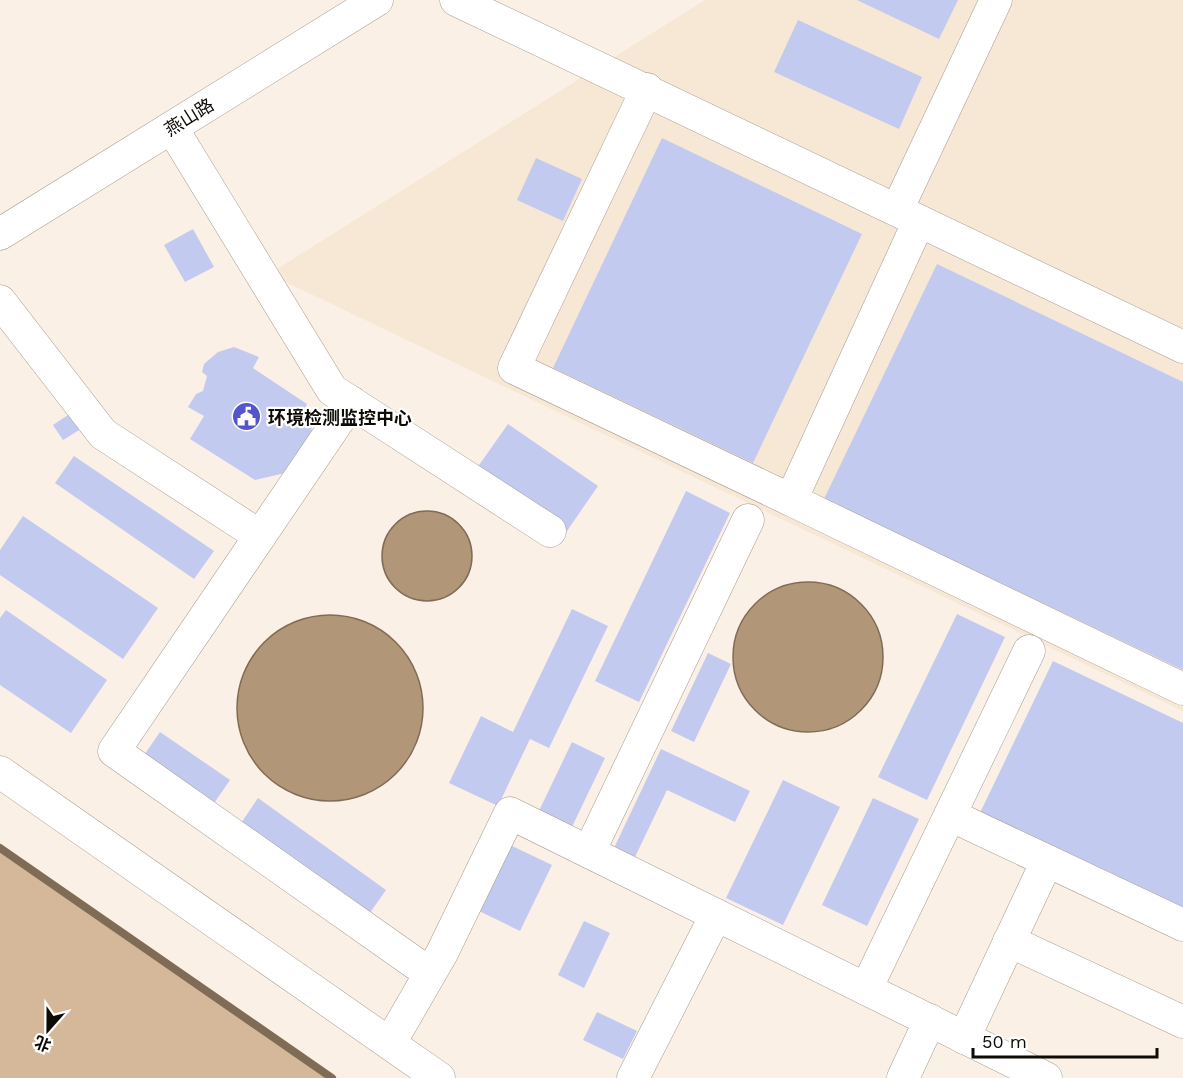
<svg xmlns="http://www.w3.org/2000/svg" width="1183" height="1078" font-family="'Work Sans','Noto Sans SC',sans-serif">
  <rect width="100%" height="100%" fill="#fbf0e5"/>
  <polygon fill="#f7e7d5" points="705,0 1183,0 1183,711 269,274"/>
  <polygon fill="#d4b899" points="0,845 325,1078 0,1078"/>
  <g fill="#b19678" stroke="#806c56" stroke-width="1.5">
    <circle cx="427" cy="556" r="45"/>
    <circle cx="808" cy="657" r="75"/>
    <circle cx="330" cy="708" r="93"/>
  </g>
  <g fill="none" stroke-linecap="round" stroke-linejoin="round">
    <polyline stroke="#806c56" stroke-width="8" points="0,848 332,1078"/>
  </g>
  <g fill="#c3caf0">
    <polygon points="857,0 958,0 939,39"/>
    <polygon points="798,20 922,77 899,129 774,72"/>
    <polygon points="662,138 862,234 753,463 553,368"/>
    <polygon points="536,158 582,179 563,221 517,200"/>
    <polygon points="193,229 214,267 185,282 164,245"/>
    <polygon points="937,264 1183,382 1183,670 824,499"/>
    <polygon points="234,347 259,357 253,368 307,404 299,421 305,426 311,422 312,435 285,473 255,480 190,439 204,416 188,407 196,394 203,391 207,376 202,372 204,364 218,352"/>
    <polygon points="71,413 81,429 63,440 53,425"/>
    <polygon points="508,424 598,486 567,531 477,468"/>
    <polygon points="74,456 214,551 194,579 55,483"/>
    <polygon points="686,491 730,513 639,702 595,681"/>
    <polygon points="23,516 158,608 123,659 0,575 0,550"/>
    <polygon points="572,609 608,626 549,748 530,739 498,806 449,783 481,716 513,732"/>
    <polygon points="6,610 107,680 71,733 0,685 0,618"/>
    <polygon points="957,614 1005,637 927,800 878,777"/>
    <polygon points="708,653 731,664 694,742 671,731"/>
    <polygon points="1053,661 1183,723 1183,914 978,817"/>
    <polygon points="160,732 230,780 210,809 140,761"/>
    <polygon points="572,742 605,758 570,831 537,815"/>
    <polygon points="661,749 750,791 735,822 667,790 635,857 614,848"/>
    <polygon points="783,780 840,807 783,925 726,898"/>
    <polygon points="258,798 386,890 367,917 237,829"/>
    <polygon points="873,798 919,819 867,926 822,905"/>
    <polygon points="510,845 552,865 520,931 479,911"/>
    <polygon points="584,921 610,933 584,988 558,975"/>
    <polygon points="597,1012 637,1031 623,1059 583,1040"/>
  </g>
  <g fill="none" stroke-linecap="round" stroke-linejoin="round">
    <defs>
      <g id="minor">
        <polyline points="456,0 1183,347"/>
        <polyline points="647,89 514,368 791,500"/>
        <polyline points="172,128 332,390 550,531"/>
        <polyline points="897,210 996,0"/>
        <polyline points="919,221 791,500 1183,689"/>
        <polyline points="0,234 377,0"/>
        <polyline points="0,301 103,434 260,536"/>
        <polyline points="351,402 114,751 429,973"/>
        <polyline points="0,772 439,1078"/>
        <polyline points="950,815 1183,925"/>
        <polyline points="589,852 748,520"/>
        <polyline points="1009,941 1183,1022"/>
        <polyline points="866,989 1029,651"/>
        <polyline points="964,1038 1047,861"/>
        <polyline points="390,1043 442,953 510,813 1046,1078"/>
        <polyline points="633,1078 716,915"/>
        <polyline points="903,1078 930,1020"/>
      </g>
    </defs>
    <use href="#minor" stroke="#a69c92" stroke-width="33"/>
    <use href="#minor" stroke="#fff" stroke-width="32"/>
  </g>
  <defs>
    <symbol id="civic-disc" viewBox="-11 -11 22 22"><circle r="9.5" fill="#5355cc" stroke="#fff"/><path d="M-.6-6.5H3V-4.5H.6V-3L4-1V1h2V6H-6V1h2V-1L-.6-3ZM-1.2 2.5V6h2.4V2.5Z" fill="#fff"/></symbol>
  </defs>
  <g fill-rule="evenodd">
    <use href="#civic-disc" x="230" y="400" width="33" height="33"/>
  </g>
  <g text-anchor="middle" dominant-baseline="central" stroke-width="4.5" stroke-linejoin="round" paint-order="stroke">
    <g font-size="18" fill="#0e0b07" stroke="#fff">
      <text transform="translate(189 117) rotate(-32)">燕山路</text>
    </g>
    <g font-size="18" font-weight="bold" fill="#0e0b07" stroke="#fff" text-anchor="start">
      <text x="268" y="417">环境检测监控中心</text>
    </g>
  </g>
  <g transform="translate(48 1030) rotate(201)" stroke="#ffffff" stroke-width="4.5" paint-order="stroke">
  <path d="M0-4.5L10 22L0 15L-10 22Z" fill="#0e0b07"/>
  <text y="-9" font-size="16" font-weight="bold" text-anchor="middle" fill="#0e0b07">北</text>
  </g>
  <path d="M973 1048v9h184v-9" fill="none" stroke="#0e0b07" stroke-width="3"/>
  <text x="982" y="1048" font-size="18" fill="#0e0b07" stroke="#ffffff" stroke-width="4.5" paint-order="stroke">50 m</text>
</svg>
